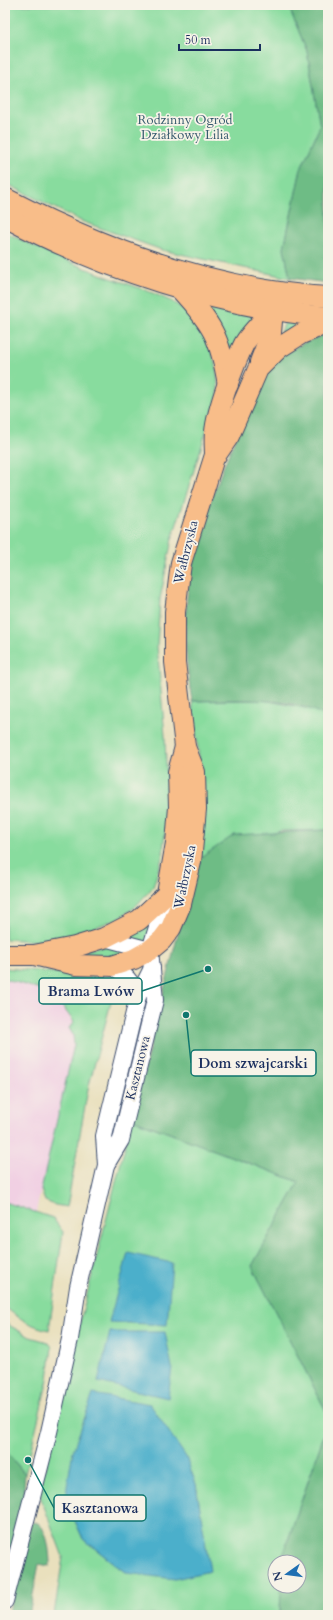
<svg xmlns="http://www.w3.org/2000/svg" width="333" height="1620" font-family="Cardo,serif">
  <rect width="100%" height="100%" fill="#f7f3e8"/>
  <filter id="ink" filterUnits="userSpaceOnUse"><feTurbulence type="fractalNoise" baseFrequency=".025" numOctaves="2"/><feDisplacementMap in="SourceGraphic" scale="8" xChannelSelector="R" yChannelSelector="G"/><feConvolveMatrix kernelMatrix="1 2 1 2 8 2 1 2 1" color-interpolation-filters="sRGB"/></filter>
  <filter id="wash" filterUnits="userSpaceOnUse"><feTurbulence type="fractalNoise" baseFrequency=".012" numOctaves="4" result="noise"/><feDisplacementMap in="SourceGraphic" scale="16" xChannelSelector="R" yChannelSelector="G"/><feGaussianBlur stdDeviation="0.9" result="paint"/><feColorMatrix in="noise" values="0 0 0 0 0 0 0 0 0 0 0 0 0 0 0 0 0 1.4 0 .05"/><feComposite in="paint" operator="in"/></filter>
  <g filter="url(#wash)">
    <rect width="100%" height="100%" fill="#e9e0bd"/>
    <polygon fill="#f1d0e3" points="5,979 42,990 50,1003 57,999 74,1023 69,1028 73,1035 74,1045 36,1212 5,1202"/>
    <g fill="#88dc9e" stroke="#52867e" fill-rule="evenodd">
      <polygon points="5,5 288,5 307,51 320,126 301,169 284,248 290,278 162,250 81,221 5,183"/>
      <path d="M5,232C37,248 71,263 105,276C129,285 178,298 194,319C212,342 218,366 218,395L172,539L160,599L157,646L165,736L167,793L166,825L162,858L153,887L134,908L117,919L85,931L62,939L37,941L5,939Z"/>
      <polygon points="200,300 256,315 232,349 229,350"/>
      <polygon points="285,322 299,323 298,325 282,334 281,333"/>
      <polygon points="263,700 316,710 328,718 328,830 280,831 196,861 200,765 192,701"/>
      <polygon points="154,916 145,947 124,936"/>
      <polygon points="110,946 128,952 114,959 58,954"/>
      <polygon points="5,968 100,977 111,1002 88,1089 67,1207 55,1205 45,1201 41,1190 74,1045 73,1035 69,1028 74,1022 57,999 51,1004 42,990 5,979"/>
      <polygon points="104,978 118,989 115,1002"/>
      <polygon points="147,986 150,987 113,1147 109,1150 122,1080"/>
      <path d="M132,1119L299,1182L252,1266L328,1415V1423L283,1555L282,1562H275V1586H281L280,1615H54L63,1557L39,1493L81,1318ZM196,1484L209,1571L126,1573L83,1539L65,1498Z"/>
      <path d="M5,1202L53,1218L63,1232L49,1330C33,1327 18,1318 5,1307Z"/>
      <polygon points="5,1323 30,1337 48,1342 52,1347 48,1379 25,1474 5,1450"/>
    </g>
    <g fill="#6ebc85" stroke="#447672">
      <polygon points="288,5 328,5 328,283 290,278 284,248 301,169 320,126 307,51"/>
      <path d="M328,333V718C293,695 232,700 192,701C187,672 184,641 186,611C189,551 217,480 241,425C248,412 259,380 267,370C283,350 306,342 328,333Z"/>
      <polygon points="328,830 328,1415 252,1266 299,1182 132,1119 196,861 234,835"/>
      <polygon points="328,1423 328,1615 280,1615 281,1586 299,1586 299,1562 282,1562 283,1555"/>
      <polygon points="5,1450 25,1474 22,1520 9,1553 13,1555 5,1583"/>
      <path d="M35,1522C48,1525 50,1555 50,1566L39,1564L29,1615H8L31,1523Z"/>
    </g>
    <g fill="#4cafcb" stroke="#346f94">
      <polygon points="128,1253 172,1263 167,1325 109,1322"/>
      <polygon points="110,1332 165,1332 172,1367 168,1398 98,1382"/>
      <polygon points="93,1394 150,1404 186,1457 196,1484 210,1571 175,1579 126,1573 83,1539 65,1498 73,1451"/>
    </g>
  </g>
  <g filter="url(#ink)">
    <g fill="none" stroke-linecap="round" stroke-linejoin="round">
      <defs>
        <g id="minor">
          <polyline points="104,938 150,950"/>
          <path d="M112,966C125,974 132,982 138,996"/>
          <polyline points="106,1165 104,1136 138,996 152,968"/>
          <polyline points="5,1601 49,1432 70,1339 78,1287 106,1165 121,1140 155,1000 150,950 167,894"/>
        </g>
        <g id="major">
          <path d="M5,198C105,250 214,290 328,297"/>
          <path d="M5,217C102,269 218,307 328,317"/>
          <path d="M179,288C212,324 220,336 228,385"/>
          <polyline points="260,362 271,333 273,309"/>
          <path d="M215,456C215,448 214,440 215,432C217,410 234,364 244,344C253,328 271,317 275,299"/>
          <polyline points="5,955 34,955 75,947 104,938 139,920 167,894 176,843 179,807 178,772 185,747"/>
          <polyline points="34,955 76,965 112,966 134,959 150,950 162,940 171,928 181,904 191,862 196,809 195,772 185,747 175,662 175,612 181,563 214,458 229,436 258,369 279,348 301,334 328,323"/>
        </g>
      </defs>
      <use href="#minor" stroke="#3a4a6c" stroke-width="18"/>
      <use href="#major" stroke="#3a4a6c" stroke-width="22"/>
      <use href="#minor" stroke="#fff" stroke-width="16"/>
      <use href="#major" stroke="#f8bd89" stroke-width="20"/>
    </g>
  </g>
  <g text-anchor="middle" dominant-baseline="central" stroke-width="3.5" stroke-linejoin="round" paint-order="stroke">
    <g font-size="13" fill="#365a6e" stroke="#f7f3e8">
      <text x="185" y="120">Rodzinny Ogród<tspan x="185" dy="15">Działkowy Lilia</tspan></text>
    </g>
    <g font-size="13" fill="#1b2f5e" stroke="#f7f3e8">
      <text transform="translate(186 552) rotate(-76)">Wałbrzyska</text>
      <text transform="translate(185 877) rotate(-78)">Wałbrzyska</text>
      <text transform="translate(138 1068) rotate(-76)">Kasztanowa</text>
    </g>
  </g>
  <path fill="none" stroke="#0f766e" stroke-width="1.5" d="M208 969L142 991M186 1015L191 1063M28 1460L54 1508"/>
  <g fill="#0f766e" stroke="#f7f3e8" stroke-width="1.5">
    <circle cx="208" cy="969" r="4"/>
    <circle cx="186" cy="1015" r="4"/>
    <circle cx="28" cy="1460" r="4"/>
  </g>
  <g fill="#f7f3e8" stroke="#0f766e" stroke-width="1.5">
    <rect x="39" y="978" width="103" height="26" rx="4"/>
    <rect x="191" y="1050" width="125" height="26" rx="4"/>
    <rect x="54" y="1495" width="92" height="26" rx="4"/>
  </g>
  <g font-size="14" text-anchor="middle" font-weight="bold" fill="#1b2f5e">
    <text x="91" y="996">Brama Lwów</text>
    <text x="253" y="1068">Dom szwajcarski</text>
    <text x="100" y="1513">Kasztanowa</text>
  </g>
  <rect width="333" height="1620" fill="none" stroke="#f7f3e8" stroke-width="20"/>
  <g transform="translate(287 1574) rotate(256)"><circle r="19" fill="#f7f3e8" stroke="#9fa5b1"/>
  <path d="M0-3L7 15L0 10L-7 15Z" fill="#1f6fb2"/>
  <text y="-6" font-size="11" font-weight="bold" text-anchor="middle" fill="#1b2f5e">N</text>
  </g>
  <path d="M179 44v6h81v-6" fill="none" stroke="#1b2f5e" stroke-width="2"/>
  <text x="185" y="44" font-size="12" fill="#1b2f5e" stroke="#f7f3e8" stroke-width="3" paint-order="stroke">50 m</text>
</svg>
